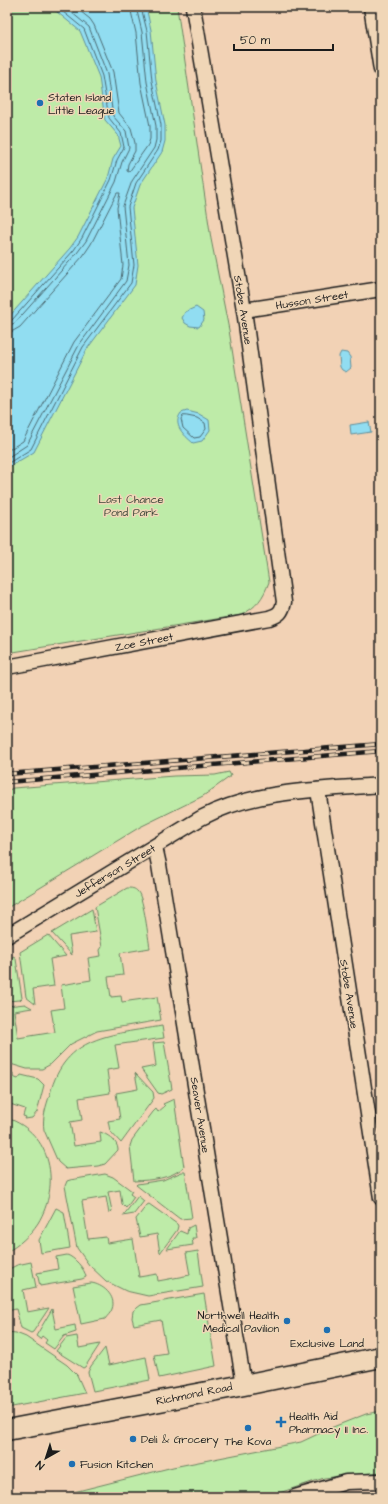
<svg xmlns="http://www.w3.org/2000/svg" width="388" height="1504" font-family="'Architects Daughter',sans-serif">
  <rect width="100%" height="100%" fill="#f2d2b5"/>
  <filter id="ink" filterUnits="userSpaceOnUse"><feTurbulence type="fractalNoise" baseFrequency=".025" numOctaves="2"/><feDisplacementMap in="SourceGraphic" scale="8" xChannelSelector="R" yChannelSelector="G"/><feConvolveMatrix kernelMatrix="1 2 1 2 8 2 1 2 1" color-interpolation-filters="sRGB"/></filter>
  <g filter="url(#ink)">
    <g fill="#beeba8" stroke="#6d8462">
      <path d="M7,7H177L211,239L229,330L269,582C263,598 257,607 241,615L7,653Z"/>
      <polygon points="229,772 231,776 203,796 140,827 7,908 7,791 13,788 174,776 215,775"/>
      <path d="M127,888C131,888 135,888 138,892C144,900 148,937 150,948L120,953L123,975L108,977L111,997L121,996L122,1002L157,997L161,1020L97,1031L71,1044L51,1064L42,1069H27L7,1063V1006L25,1004L32,1008L14,1011L18,1038L55,1032L51,1010L64,1008L61,985L91,980L88,958L101,956L100,950L102,947L95,907Z"/>
      <polygon points="92,909 96,932 69,936 72,955 52,933"/>
      <polygon points="48,935 66,956 50,959 54,986 33,989 35,1004 26,997 20,952"/>
      <polygon points="14,956 16,959 22,998 20,1000 7,1001 7,960"/>
      <path d="M162,1026L164,1038L115,1045L119,1068L107,1070L110,1093L79,1098L82,1120L70,1122L74,1146L101,1142L100,1132C107,1134 118,1141 118,1150L105,1164L98,1166L66,1169L58,1162L44,1130C42,1118 46,1106 50,1094C65,1035 111,1035 162,1026Z"/>
      <polygon points="164,1042 172,1089 161,1094 158,1093 141,1069 156,1066 153,1043"/>
      <polygon points="7,1070 13,1073 13,1077 18,1079 21,1075 38,1079 44,1085 37,1112 32,1118 25,1119 26,1117 23,1116 25,1109 7,1103"/>
      <polygon points="135,1073 153,1092 154,1098 121,1143 110,1131 108,1121 120,1119 116,1093 138,1089"/>
      <path d="M174,1099L184,1167C170,1179 152,1180 134,1181L130,1146L132,1140L153,1112L156,1109L158,1112L165,1106L163,1104Z"/>
      <path d="M7,1118C52,1133 61,1185 38,1223C30,1235 19,1245 7,1252Z"/>
      <polygon points="182,1172 185,1172 192,1218 180,1219 136,1185 137,1184 163,1180"/>
      <polygon points="105,1174 113,1177 132,1191 130,1194 134,1197 126,1208 122,1204 120,1190 108,1192 112,1211 109,1214 106,1197 82,1201 88,1239 106,1237 107,1243 133,1239 139,1277 157,1274 158,1281 190,1275 186,1253 198,1251 203,1287 148,1296 126,1291 106,1281 89,1265 77,1248 65,1186 67,1181 70,1180"/>
      <polygon points="138,1196 144,1201 134,1214 123,1216"/>
      <polygon points="149,1204 177,1224 178,1226 177,1230 160,1253 157,1234 140,1237 136,1219 147,1205"/>
      <polygon points="56,1208 64,1212 70,1248 41,1253 39,1240"/>
      <polygon points="194,1225 196,1238 192,1238 193,1245 167,1249 180,1231 187,1234 188,1228"/>
      <path d="M67,1255C74,1257 85,1269 86,1277L82,1279L40,1286L37,1273L58,1269L56,1257Z"/>
      <polygon points="31,1262 36,1287 23,1290 27,1312 49,1308 33,1332 31,1333 21,1328 16,1309 7,1311 7,1270 17,1265"/>
      <path d="M91,1283C102,1284 117,1296 112,1309C111,1313 107,1316 105,1319L81,1324L73,1286Z"/>
      <polygon points="204,1294 216,1366 159,1378 154,1355 167,1353 161,1320 134,1325 132,1318 133,1311 141,1305"/>
      <polygon points="52,1309 56,1329 75,1325 76,1332 64,1336 54,1349 45,1343 47,1340 42,1336 40,1339 36,1336"/>
      <polygon points="7,1332 16,1333 26,1337 67,1365 77,1375 85,1393 7,1408"/>
      <polygon points="77,1336 79,1348 100,1344 85,1367 83,1368 56,1351 66,1338"/>
      <polygon points="105,1348 109,1365 146,1357 150,1380 93,1391 88,1372 91,1366"/>
      <polygon points="381,1411 381,1472 324,1478 267,1497 54,1497 173,1467 301,1442 333,1427 366,1414"/>
    </g>
    <g fill="#91ddf1" stroke="#62909c">
      <polygon points="51,7 144,7 147,11 151,30 156,81 165,125 165,141 162,152 140,185 132,208 138,265 135,285 87,349 34,452 7,468 7,319 70,248 78,237 108,178 113,159 121,146 118,135 105,120 99,77 80,31"/>
      <polygon points="196,307 203,312 204,320 199,327 190,326 185,323 182,318 185,312"/>
      <polygon points="341,352 347,353 350,357 351,368 346,372 342,370 340,367 339,356"/>
      <path d="M187,411L199,414L209,420L210,430L202,441L193,443C184,435 172,425 181,413Z"/>
      <polygon points="369,422 371,432 351,435 350,425"/>
    </g>
    <g fill="none" stroke-linecap="round" stroke-linejoin="round">
      <g stroke="#4b6971" stroke-width="1">
        <polyline points="75,7 90,19 94,25 113,72 119,113 131,128 135,143 135,151 128,164 127,171 129,172 148,145 150,139 150,126 141,83 136,33 130,7"/>
        <polyline points="7,321 12,320 74,250 82,238 111,180 117,160 124,147 121,133 109,118 102,76 84,29 57,7"/>
        <polyline points="7,326 15,323 77,253 86,241 116,182 122,162 129,148 126,131 113,116 107,74 89,27 65,7"/>
        <polyline points="7,332 13,331 20,327 83,256 91,244 117,193 120,193 117,208 123,265 121,279 74,342 23,441 7,451"/>
        <polygon points="187,416 197,418 205,423 206,429 200,437 194,438 183,428 181,419 183,416"/>
        <polyline points="7,458 27,445 79,345 126,281 129,265 123,206 132,181 154,148 156,140 156,126 147,82 142,32 136,7"/>
        <polyline points="7,464 31,449 83,347 131,283 134,265 128,207 136,183 158,150 161,141 161,125 152,81 147,31 141,7"/>
      </g>
      <defs>
        <g id="street">
          <polyline points="371,7 381,70"/>
          <polyline points="244,310 381,289"/>
          <path d="M7,667L269,618C279,615 282,612 284,602L244,310L193,7"/>
          <polyline points="318,790 381,1198"/>
          <polyline points="155,847 159,865 244,1385"/>
          <path d="M7,936L201,818C256,789 320,790 381,785"/>
          <polyline points="295,1497 346,1482 381,1481"/>
        </g>
        <polyline id="secondary" points="7,1430 244,1385 381,1357"/>
      </defs>
      <use href="#street" stroke="#1c1c1c" stroke-width="17"/>
      <use href="#secondary" stroke="#1c1c1c" stroke-width="23"/>
      <use href="#street" stroke="#f0d6b7" stroke-width="14"/>
      <use href="#secondary" stroke="#f0d6b7" stroke-width="20"/>
      <defs>
        <g id="rail">
          <polyline points="7,774 381,744"/>
          <polyline points="7,782 381,751"/>
        </g>
      </defs>
      <use href="#rail" stroke="#1c1c1c" stroke-width="4.5"/>
      <use href="#rail" stroke="#f0d6b7" stroke-width="3" stroke-dasharray="9" stroke-linecap="butt"/>
    </g>
  </g>
  <g fill="#1f6fb2" stroke="#f0d6b7" stroke-width="1.5">
    <circle cx="40" cy="103" r="4"/>
    <circle cx="287" cy="1321" r="4"/>
    <circle cx="327" cy="1330" r="4"/>
    <path d="M279 1416h4v4h4v4h-4v4h-4v-4h-4v-4h4z"/>
    <circle cx="248" cy="1428" r="4"/>
    <circle cx="133" cy="1439" r="4"/>
    <circle cx="72" cy="1464" r="4"/>
  </g>
  <g text-anchor="middle" dominant-baseline="central" stroke-width="3" stroke-linejoin="round" paint-order="stroke">
    <g font-size="11" fill="#1c1c1c" stroke="#f0d6b7" text-anchor="start">
      <text x="48" y="97">Staten Island<tspan x="48" dy="13">Little League</tspan></text>
      <text x="279" y="1315" text-anchor="end">Northwell Health<tspan x="279" dy="13">Medical Pavilion</tspan></text>
      <text x="327" y="1343" text-anchor="middle">Exclusive Land</text>
      <text x="289" y="1416">Health Aid<tspan x="289" dy="13">Pharmacy II Inc.</tspan></text>
      <text x="141" y="1439">Deli &amp; Grocery</text>
      <text x="248" y="1441" text-anchor="middle">The Kova</text>
      <text x="80" y="1464">Fusion Kitchen</text>
    </g>
    <g font-size="11" fill="#1c1c1c" stroke="#f0d6b7">
      <text transform="translate(312 300) rotate(-9)">Husson Street</text>
      <text transform="translate(243 310) rotate(81)">Stobe Avenue</text>
      <text transform="translate(144 642) rotate(-11)">Zoe Street</text>
      <text transform="translate(115 871) rotate(-31)">Jefferson Street</text>
      <text transform="translate(349 994) rotate(81)">Stobe Avenue</text>
      <text transform="translate(200 1115) rotate(81)">Seaver Avenue</text>
      <text transform="translate(194 1394) rotate(-11)">Richmond Road</text>
    </g>
    <g font-size="11" fill="#3c4538" stroke="#f0d6b7">
      <text x="131" y="499">Last Chance<tspan x="131" dy="13">Pond Park</tspan></text>
    </g>
  </g>
  <rect width="388" height="1504" fill="none" stroke="#f0d6b7" stroke-width="24"/>
  <rect x="12" y="12" width="364" height="1480" fill="none" stroke="#1c1c1c" stroke-width="1.5" filter="url(#ink)"/>
  <g transform="translate(46 1458) rotate(219)" stroke="#f0d6b7" stroke-width="3" paint-order="stroke">
  <path d="M0-3L7 15L0 10L-7 15Z" fill="#1c1c1c"/>
  <text y="-6" font-size="11" font-weight="bold" text-anchor="middle" fill="#1c1c1c">N</text>
  </g>
  <path d="M234 44v6h99v-6" fill="none" stroke="#1c1c1c" stroke-width="2"/>
  <text x="240" y="44" font-size="12" fill="#1c1c1c" stroke="#f0d6b7" stroke-width="3" paint-order="stroke">50 m</text>
</svg>
